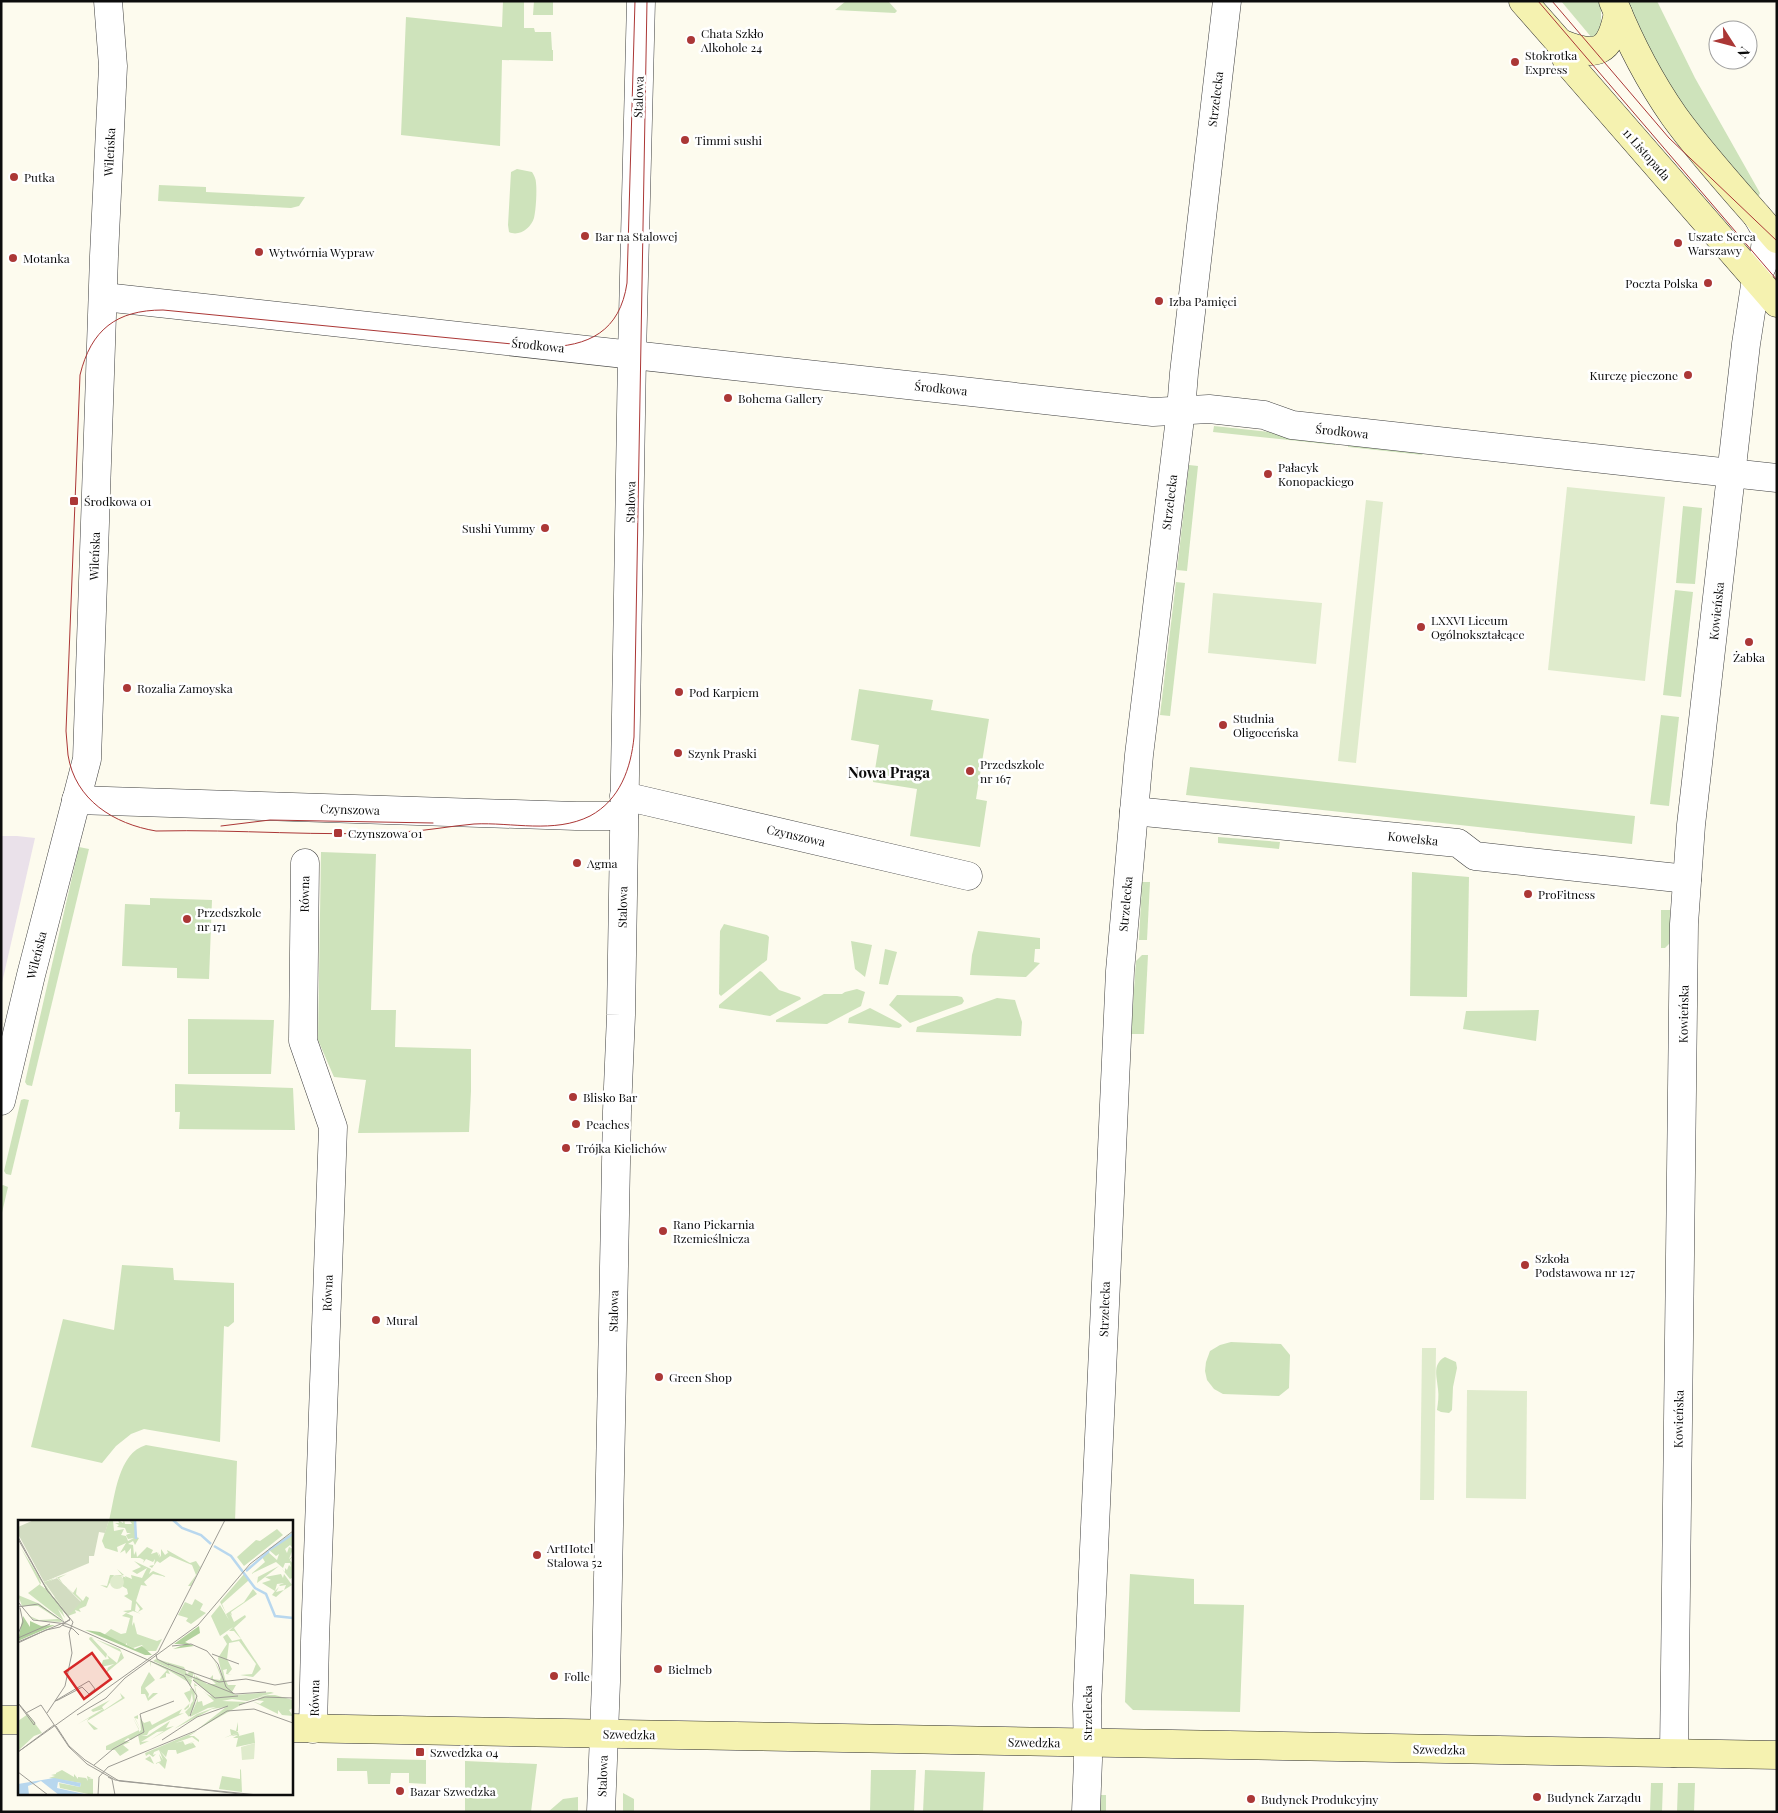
<svg xmlns="http://www.w3.org/2000/svg" width="1778" height="1813" font-family="'Playfair Display',serif">
  <rect width="100%" height="100%" fill="#fdfbee"/>
  <polygon fill="#eae1ea" points="1,836 17,836 35,838 2,983"/>
  <g fill="#cee3bb">
    <polygon points="503,1 524,1 524,28 534,28 535,32 551,32 552,50 553,50 553,61 502,60 500,146 401,135 406,17 502,27"/>
    <polygon points="534,1 553,1 553,15 533,15"/>
    <polygon points="846,1 888,1 897,11 895,13 835,10"/>
    <polygon points="1561,1 1601,1 1601,19 1600,34 1592,38"/>
    <polygon points="1622,1 1657,1 1695,78 1760,193 1756,201 1679,104"/>
    <path d="M517,169L532,172C534,175 536,179 536,183C537,191 536,210 534,218C531,228 519,237 509,232L508,225L511,172Z"/>
    <polygon points="159,185 206,187 206,192 305,197 299,206 291,208 158,201"/>
    <polygon points="1214,426 1333,439 1335,441 1335,445 1213,432"/>
    <polygon points="1348,443 1414,448 1423,455 1348,447"/>
    <polygon points="1189,465 1198,466 1187,571 1177,570"/>
    <polygon points="1683,506 1702,508 1695,584 1676,583"/>
    <polygon points="1176,582 1185,583 1170,716 1160,715"/>
    <polygon points="1675,590 1693,592 1681,697 1663,695"/>
    <polygon points="859,689 933,700 931,710 989,719 976,799 987,801 980,847 910,836 917,789 873,782 879,745 851,740"/>
    <polygon points="1661,715 1679,717 1669,806 1650,804"/>
    <polygon points="1190,767 1635,816 1632,844 1186,795"/>
    <polygon points="1218,837 1280,842 1279,849 1218,843"/>
    <polygon points="79,847 89,849 32,1086 27,1085 25,1082"/>
    <polygon points="321,852 376,854 371,1010 396,1010 395,1047 471,1049 471,1091 469,1132 358,1133 366,1080 334,1077 318,1040"/>
    <polygon points="1412,872 1469,877 1467,997 1410,996"/>
    <polygon points="1142,882 1150,882 1147,940 1139,940"/>
    <polygon points="150,898 212,900 209,979 177,978 177,968 122,966 125,904 150,905"/>
    <polygon points="1661,910 1670,910 1670,943 1665,948 1661,948"/>
    <polygon points="724,924 767,935 769,937 767,960 721,996 719,994 720,931"/>
    <polygon points="978,931 1040,938 1040,949 1035,949 1034,962 1040,963 1026,977 970,975 972,955"/>
    <polygon points="851,941 872,945 865,977 855,969"/>
    <polygon points="885,949 897,952 888,985 879,984"/>
    <polygon points="1142,955 1148,955 1144,1034 1131,1034 1136,961"/>
    <polygon points="760,971 762,972 779,990 800,997 801,999 770,1016 719,1008 719,1005"/>
    <polygon points="857,989 865,992 861,1006 827,1024 776,1022 776,1020 824,994 842,994 845,992"/>
    <polygon points="897,995 957,996 962,997 964,1001 962,1004 910,1023 889,1005"/>
    <polygon points="997,998 1015,1000 1022,1022 1021,1036 916,1032 917,1027"/>
    <polygon points="870,1008 901,1024 902,1026 899,1028 848,1023 849,1018"/>
    <polygon points="1539,1010 1536,1041 1463,1029 1466,1011"/>
    <polygon points="188,1019 274,1020 271,1074 188,1074"/>
    <polygon points="175,1084 293,1088 295,1130 179,1129 180,1112 175,1112"/>
    <polygon points="24,1099 29,1100 11,1175 6,1174 4,1171 21,1100"/>
    <polygon points="3,1185 8,1187 1,1217 1,1186"/>
    <polygon points="122,1265 173,1268 174,1280 234,1283 234,1322 228,1327 224,1326 220,1442 144,1429 131,1434 116,1446 102,1463 31,1447 63,1319 114,1330"/>
    <polygon points="1231,1342 1281,1344 1290,1355 1289,1388 1279,1396 1223,1394 1214,1389 1207,1380 1205,1371 1206,1362 1210,1351 1220,1345"/>
    <path d="M1445,1357L1456,1362L1457,1368L1453,1387L1452,1410L1449,1413L1441,1412L1437,1410C1438,1403 1439,1396 1438,1389C1437,1376 1432,1364 1445,1357Z"/>
    <path d="M146,1445L237,1461L235,1522L109,1521C115,1496 118,1453 146,1445Z"/>
    <polygon points="1130,1574 1194,1579 1194,1604 1244,1605 1240,1712 1133,1710 1125,1702"/>
    <polygon points="337,1758 426,1760 426,1784 409,1783 409,1773 391,1773 390,1784 368,1784 367,1771 337,1771"/>
    <polygon points="465,1761 537,1764 531,1812 465,1812"/>
    <polygon points="871,1770 916,1770 914,1812 870,1812"/>
    <polygon points="925,1770 985,1772 983,1812 923,1812"/>
    <polygon points="1651,1783 1663,1783 1662,1812 1650,1812"/>
    <polygon points="1678,1783 1695,1783 1694,1812 1677,1812"/>
    <polygon points="623,1793 634,1799 634,1812 623,1812"/>
    <polygon points="1099,1795 1106,1795 1106,1812 1098,1812"/>
    <polygon points="578,1797 578,1812 548,1812 563,1799"/>
  </g>
  <g fill="#dfebcc">
    <polygon points="1567,487 1665,497 1645,681 1548,670"/>
    <polygon points="1366,500 1383,502 1356,763 1338,761"/>
    <polygon points="1213,593 1322,603 1316,664 1208,653"/>
    <polygon points="1422,1348 1436,1348 1434,1500 1420,1500"/>
    <polygon points="1467,1390 1527,1391 1526,1499 1466,1498"/>
  </g>
  <g fill="none" stroke-linecap="round" stroke-linejoin="round">
    <defs>
      <g id="street">
        <polyline points="104,297 1153,412 1209,409 1264,415 1292,425 1777,478"/>
        <polyline points="624,796 968,876"/>
        <polyline points="76,800 576,816 624,816"/>
        <polyline points="1134,811 1458,843 1475,856 1687,879"/>
        <polyline points="305,863 303,1041 333,1127 315,1641 313,1729"/>
        <polyline points="1,1101 31,975 87,759 104,256 113,66 108,1"/>
        <polyline points="1674,1753 1684,924 1691,825 1746,344 1756,279 1763,264 1766,240 1764,228 1757,216"/>
        <polyline points="601,1812 606,1682 617,1111 621,1015 632,355 641,1"/>
        <polyline points="1086,1812 1088,1760 1087,1705 1120,971 1139,755 1181,410 1184,373 1227,1"/>
      </g>
      <g id="secondary">
        <polyline points="1523,1 1560,43 1568,63 1777,303"/>
        <path d="M1613,1C1629,41 1649,80 1674,116C1705,159 1743,199 1777,239"/>
        <path d="M1560,43C1597,58 1610,54 1618,13"/>
        <polyline points="1,1720 19,1720"/>
        <polyline points="291,1728 1777,1755"/>
      </g>
    </defs>
    <use href="#street" stroke="#3f3f3f" stroke-width="29"/>
    <use href="#secondary" stroke="#2e2e2e" stroke-width="29"/>
    <use href="#street" stroke="#fff" stroke-width="28"/>
    <use href="#secondary" stroke="#f5f2b0" stroke-width="28"/>
    <g stroke="#ab3736" stroke-width="1">
      <path d="M635,1L627,283C620,331 589,347 543,347L163,310C116,310 91,330 80,375L66,731C67,739 67,747 68,755C75,800 114,824 156,831C238,829 321,837 402,832C426,831 450,826 474,824C512,822 554,834 590,816C620,800 631,768 634,737L647,1"/>
      <polyline points="1538,1 1777,280"/>
      <polyline points="1552,1 1669,138 1777,241"/>
      <polyline points="221,826 270,820 433,823"/>
    </g>
  </g>
  <g fill="#ab3736" stroke="#fff" stroke-width="2">
    <circle cx="691" cy="40" r="5"/>
    <circle cx="1515" cy="62" r="5"/>
    <circle cx="685" cy="140" r="5"/>
    <circle cx="14" cy="177" r="5"/>
    <circle cx="585" cy="236" r="5"/>
    <circle cx="1678" cy="243" r="5"/>
    <circle cx="259" cy="252" r="5"/>
    <circle cx="13" cy="258" r="5"/>
    <circle cx="1708" cy="283" r="5"/>
    <circle cx="1159" cy="301" r="5"/>
    <circle cx="1688" cy="375" r="5"/>
    <circle cx="728" cy="398" r="5"/>
    <circle cx="1268" cy="474" r="5"/>
    <rect x="69" y="496" width="10" height="10" rx="2.5"/>
    <circle cx="545" cy="528" r="5"/>
    <circle cx="1421" cy="627" r="5"/>
    <circle cx="1749" cy="642" r="5"/>
    <circle cx="127" cy="688" r="5"/>
    <circle cx="679" cy="692" r="5"/>
    <circle cx="1223" cy="725" r="5"/>
    <circle cx="678" cy="753" r="5"/>
    <circle cx="970" cy="771" r="5"/>
    <rect x="333" y="828" width="10" height="10" rx="2.5"/>
    <circle cx="577" cy="863" r="5"/>
    <circle cx="1528" cy="894" r="5"/>
    <circle cx="187" cy="919" r="5"/>
    <circle cx="573" cy="1097" r="5"/>
    <circle cx="576" cy="1124" r="5"/>
    <circle cx="566" cy="1148" r="5"/>
    <circle cx="663" cy="1231" r="5"/>
    <circle cx="1525" cy="1265" r="5"/>
    <circle cx="376" cy="1320" r="5"/>
    <circle cx="659" cy="1377" r="5"/>
    <circle cx="537" cy="1555" r="5"/>
    <circle cx="658" cy="1669" r="5"/>
    <circle cx="554" cy="1676" r="5"/>
    <rect x="415" y="1747" width="10" height="10" rx="2.5"/>
    <circle cx="400" cy="1791" r="5"/>
    <circle cx="1537" cy="1797" r="5"/>
    <circle cx="1251" cy="1799" r="5"/>
  </g>
  <g text-anchor="middle" dominant-baseline="central" stroke-width="5" stroke-linejoin="round" paint-order="stroke">
    <g font-size="12" fill="#0c0c0c" stroke="#fff" text-anchor="start">
      <text x="701" y="33">Chata Szkło<tspan x="701" dy="14">Alkohole 24</tspan></text>
      <text x="1525" y="55">Stokrotka<tspan x="1525" dy="14">Express</tspan></text>
      <text x="695" y="140">Timmi sushi</text>
      <text x="24" y="177">Putka</text>
      <text x="595" y="236">Bar na Stalowej</text>
      <text x="1688" y="236">Uszate Serca<tspan x="1688" dy="14">Warszawy</tspan></text>
      <text x="269" y="252">Wytwórnia Wypraw</text>
      <text x="23" y="258">Motanka</text>
      <text x="1698" y="283" text-anchor="end">Poczta Polska</text>
      <text x="1169" y="301">Izba Pamięci</text>
      <text x="1678" y="375" text-anchor="end">Kurczę pieczone</text>
      <text x="738" y="398">Bohema Gallery</text>
      <text x="1278" y="467">Pałacyk<tspan x="1278" dy="14">Konopackiego</tspan></text>
      <text x="84" y="501">Środkowa 01</text>
      <text x="535" y="528" text-anchor="end">Sushi Yummy</text>
      <text x="1431" y="620">LXXVI Liceum<tspan x="1431" dy="14">Ogólnokształcące</tspan></text>
      <text x="1749" y="657" text-anchor="middle">Żabka</text>
      <text x="137" y="688">Rozalia Zamoyska</text>
      <text x="689" y="692">Pod Karpiem</text>
      <text x="1233" y="718">Studnia<tspan x="1233" dy="14">Oligoceńska</tspan></text>
      <text x="688" y="753">Szynk Praski</text>
      <text x="980" y="764">Przedszkole<tspan x="980" dy="14">nr 167</tspan></text>
      <text x="348" y="833">Czynszowa 01</text>
      <text x="587" y="863">Agma</text>
      <text x="1538" y="894">ProFitness</text>
      <text x="197" y="912">Przedszkole<tspan x="197" dy="14">nr 171</tspan></text>
      <text x="583" y="1097">Blisko Bar</text>
      <text x="586" y="1124">Peaches</text>
      <text x="576" y="1148">Trójka Kielichów</text>
      <text x="673" y="1224">Rano Piekarnia<tspan x="673" dy="14">Rzemieślnicza</tspan></text>
      <text x="1535" y="1258">Szkoła<tspan x="1535" dy="14">Podstawowa nr 127</tspan></text>
      <text x="386" y="1320">Mural</text>
      <text x="669" y="1377">Green Shop</text>
      <text x="547" y="1548">ArtHotel<tspan x="547" dy="14">Stalowa 52</tspan></text>
      <text x="668" y="1669">Bielmeb</text>
      <text x="564" y="1676">Folle</text>
      <text x="430" y="1752">Szwedzka 04</text>
      <text x="410" y="1791">Bazar Szwedzka</text>
      <text x="1547" y="1797">Budynek Zarządu</text>
      <text x="1261" y="1799">Budynek Produkcyjny</text>
    </g>
    <g font-size="12" fill="#0c0c0c" stroke="#fff">
      <text transform="translate(638 97) rotate(-88)">Stalowa</text>
      <text transform="translate(1215 99) rotate(-83)">Strzelecka</text>
      <text transform="translate(109 152) rotate(-87)">Wileńska</text>
      <text transform="translate(1647 154) rotate(49)">11 Listopada</text>
      <text transform="translate(538 345) rotate(6)">Środkowa</text>
      <text transform="translate(941 388) rotate(6)">Środkowa</text>
      <text transform="translate(1342 431) rotate(6)">Środkowa</text>
      <text transform="translate(630 502) rotate(-89)">Stalowa</text>
      <text transform="translate(1169 502) rotate(-83)">Strzelecka</text>
      <text transform="translate(94 556) rotate(-88)">Wileńska</text>
      <text transform="translate(1716 611) rotate(-84)">Kowieńska</text>
      <text transform="translate(350 809) rotate(2)">Czynszowa</text>
      <text transform="translate(796 835) rotate(13)">Czynszowa</text>
      <text transform="translate(1413 838) rotate(6)">Kowelska</text>
      <text transform="translate(304 894) rotate(-89)">Równa</text>
      <text transform="translate(1125 904) rotate(-85)">Strzelecka</text>
      <text transform="translate(622 907) rotate(-89)">Stalowa</text>
      <text transform="translate(36 955) rotate(-76)">Wileńska</text>
      <text transform="translate(1683 1014) rotate(-89)">Kowieńska</text>
      <text transform="translate(327 1293) rotate(-88)">Równa</text>
      <text transform="translate(1104 1309) rotate(-88)">Strzelecka</text>
      <text transform="translate(613 1311) rotate(-89)">Stalowa</text>
      <text transform="translate(1678 1419) rotate(-89)">Kowieńska</text>
      <text transform="translate(314 1698) rotate(-89)">Równa</text>
      <text transform="translate(1087 1713) rotate(-90)">Strzelecka</text>
      <text transform="translate(629 1734) rotate(1)">Szwedzka</text>
      <text transform="translate(1034 1742) rotate(1)">Szwedzka</text>
      <text transform="translate(1439 1749) rotate(1)">Szwedzka</text>
      <text transform="translate(602 1776) rotate(-88)">Stalowa</text>
    </g>
    <g font-size="15" font-weight="bold" fill="#0c0c0c" stroke="#fff">
      <text x="889" y="772">Nowa Praga</text>
    </g>
  </g>
  <g transform="translate(18 1520)">
    <rect width="275" height="275" fill="#fdfbee"/>
    <path d="M91,0H95L96,11L106,9L103,15L108,16L110,21L116,18L110,19L108,15L113,13H109L107,8L99,7L101,5L97,3H101L100,0L105,3L106,0L107,4H114L111,0H117L118,17L121,18L117,25L115,21L110,24L115,25L116,35L118,31L119,37L129,27L135,30L133,34L139,32L142,38L140,32L143,37V29L147,35L151,32L150,33L149,30L172,43L178,41L182,47L184,44L173,66H170L178,55L174,45L152,36L142,43L139,41L134,48L131,46L136,45L137,39L135,42L128,39L125,43L126,40L122,38H113V28L108,34L107,30L102,33L108,23L99,27L100,32L87,28L84,21ZM259,9L265,15L226,46L219,37L238,20L242,21ZM275,12V28L272,25L267,29L269,33L271,27L275,29L271,39L275,36L272,40L275,44L274,58L272,59L264,49L267,52V48L269,50L271,45L273,47L272,43H267L265,48L258,42L233,54L247,42L244,37L228,52L249,31L259,40L261,34L258,36L251,30ZM3,28L25,63L21,59L23,63L22,65L28,69L26,62L49,54L41,58L45,64L55,73L59,67L58,74L65,81L68,76L71,78L68,86L61,89L63,92L57,90L58,93L50,96L44,90L47,98L40,89L46,101L10,73L22,64ZM39,57L47,67L40,66V73L49,68L63,81L50,95L37,78L45,73L36,78L27,64ZM116,41L133,49L131,54L135,51L149,57L135,54L126,62L129,66L123,65L118,81L125,89L120,92L122,89L118,83L117,91L123,94L115,91L110,93L105,91L113,90L114,81L106,76L110,74L109,69L104,66L105,57L96,55L89,68L82,65L89,66L92,55H104L99,49L106,55L102,56L107,57L108,58L107,56L114,59L113,55L124,58L129,48L119,54L114,51L123,47ZM261,46L247,57L263,54L265,58L266,54L274,65L266,70L268,65L262,66L261,65L266,63L259,64L257,71L261,67L258,72L266,70L258,77L254,75L257,71L244,63L253,60L247,57L239,63L240,57L236,59ZM226,54L231,60L204,84L208,93L202,82ZM235,69L239,74L213,92L214,96L212,93L216,102L227,95L228,97L216,108L243,149L235,157L222,155L234,154L238,144L221,121L211,123L209,139L214,149L210,154L214,155L208,154L209,149L205,150L207,159L210,165H218L214,172L217,175L253,172L256,173L239,177L250,175H257L275,180V188L271,190L275,196L264,195L260,190V194L234,181L242,184L246,181L237,180L246,176L229,181L214,179L204,181L228,182L180,209L208,187L194,189L156,209L179,194L198,187L190,188L172,197L179,181L176,163L189,174L195,177L175,160L177,153V159L178,156L189,164H198L192,158L195,155V159L202,160L203,157L195,137L205,158L200,138L209,124L205,117L209,114L214,121L223,119L216,111H211L215,107L202,116L193,96L202,85L211,100L208,94L226,82ZM177,166H180L196,181L185,186L184,181L180,182ZM0,75L22,84L45,102L23,101L15,99L9,95L21,100L40,99L20,86H4ZM177,79L185,84L182,90L188,93L173,104L168,101L170,98L160,95L167,82L174,85ZM108,93L115,96L114,106L116,102L119,114L139,121L144,119L138,131H128L124,125L115,128L109,125V123L107,125L86,115L93,109L103,114L108,113L112,98L104,96ZM72,117L102,129L106,138L88,153L90,148L86,150L96,144L83,147L85,140L91,139L89,135L99,143L103,132L73,117L89,134L88,138L71,119ZM138,139L166,147L169,154L172,151L176,152L174,159L170,158L174,160L172,168L176,169L177,174L178,181L176,172L177,180L175,186L178,182L171,197L167,192L172,187L174,180L173,184L175,181L174,173L171,186V187L167,190L166,189L172,183L166,173L173,170H172V166L170,162L150,150L152,154L148,153V157L141,159L149,150L133,142L132,147V143L133,141L170,157L135,141ZM131,152L137,160L127,168L131,174L130,178L135,173H140L130,181L127,174H123V167ZM102,173L107,178L69,201L80,209L76,210L71,204L69,201L71,198L60,204L56,200L60,204L85,189L75,192L73,190L92,180L84,187L86,190L104,178ZM164,189L161,194L166,193L141,205L131,211L129,215H123L129,216L152,201L148,208L156,206L132,220L146,211L139,212L123,222L131,221L122,225L120,215L113,220L110,218L106,221L112,222L105,225L111,230L102,236L97,230H88V226L121,210L115,198L121,209V212L123,210L116,197L120,195V199L117,198L123,210L122,198L126,203L132,201L134,205ZM10,194L24,213L16,216L0,231V201ZM220,202V211L218,212H220L221,215L222,212V211L221,216L236,212L237,223L218,227L220,218H215L220,215L213,216L220,213L206,218L213,215L212,209L218,211ZM179,211L171,216H176L181,220V222L174,217L157,223L165,221L167,225L177,221L171,224L175,223L178,227L159,234L158,230H150L148,237L142,231L149,240L147,249L141,243L144,242L136,244L127,239L132,236L136,244L143,241L141,234L145,240L141,230L136,232L135,235L138,234L135,237L131,234L128,236L127,233ZM222,249L223,250L224,272L201,269L204,256L222,259ZM38,250V253L44,250L56,257V254L60,259V257L68,258L70,261L69,256L73,258H70L75,259V275L42,268L41,263L62,267L63,263L31,258L37,256L33,255L38,254Z" fill="#cee3bb" fill-rule="evenodd"/>
    <path d="M5,96L12,107V101L23,106L37,105L0,121ZM181,106L182,113L167,122L176,126L155,129L168,124H156ZM67,110L82,112L117,129L124,126L134,135H127Z" fill="#b1d29d"/>
    <path d="M16,0H91L87,13L81,12L76,36H71V43L26,62L0,14V7ZM39,58L63,82L50,96L27,63Z" fill="#d2dcc1"/>
    <path d="M92 62a7 7 0 1 1 14 0a7 7 0 1 1-14 0ZM237,223L236,239L224,240L223,227Z" fill="#dfebcc"/>
    <path d="M36,258L63,263L62,267L40,262L39,268L71,275H41L23,261L10,266L11,275H0V264Z" fill="#b8d7ee"/>
    <path fill="none" stroke="#b8d7ee" stroke-width="2.5" d="M117,0L118,19M155,0L164,8L183,15L193,24M196,26L213,36L237,68L248,74L257,96L275,98M251,30L275,14M228,51L251,31"/>
    <path fill="none" stroke="#9d9b94" stroke-width="1" d="M0,17L29,70L52,99L42,107L28,110L0,123M0,19L29,70L55,102L51,113L54,133L47,166L29,193M0,82L15,100L49,104L166,156L179,176L172,196M0,87L20,84L46,102M44,105L55,109L61,115M0,114L5,102L2,88M0,118L32,104M0,122L52,100M154,126L173,124L189,131L200,144L208,167L215,173M138,134L139,139L151,145M194,134L221,144M150,144L201,162L228,159L257,165L275,162M167,154L217,174L248,172M175,160L197,178L220,176M71,161L77,169L71,174L64,167L57,171L40,180L37,181ZM0,183L17,203L16,205L0,183M221,185L247,177L275,178M8,193L23,185L51,227L69,244L97,260L231,275M59,195L88,178L107,158L180,105L232,44L275,11M38,206L51,226L67,240L101,261L240,275M144,220L179,197L210,186M0,232L140,132L207,0M0,232L36,205M76,245L95,229L126,212L122,194L156,181M0,252L30,275M90,257L94,259L97,275M80,275L81,257L90,247L177,211L209,191L236,189L275,203"/>
    <path fill="#d62828" fill-opacity="0.15" stroke="#d62828" stroke-width="2.5" d="M74,133L93,159L66,179L47,152Z"/>
    <rect width="275" height="275" fill="none" stroke="#0c0c0c" stroke-width="2.5"/>
  </g>
  <rect width="1778" height="1813" fill="none" stroke="#0c0c0c" stroke-width="5"/>
  <g transform="translate(1733 45) rotate(126)"><circle r="24" fill="#ffffff" stroke="#9e9e9e"/>
  <path d="M0-4L9 19L0 12L-9 19Z" fill="#ab3736"/>
  <text y="-8" font-size="14" font-weight="bold" text-anchor="middle" fill="#0c0c0c">N</text>
  </g>
</svg>
